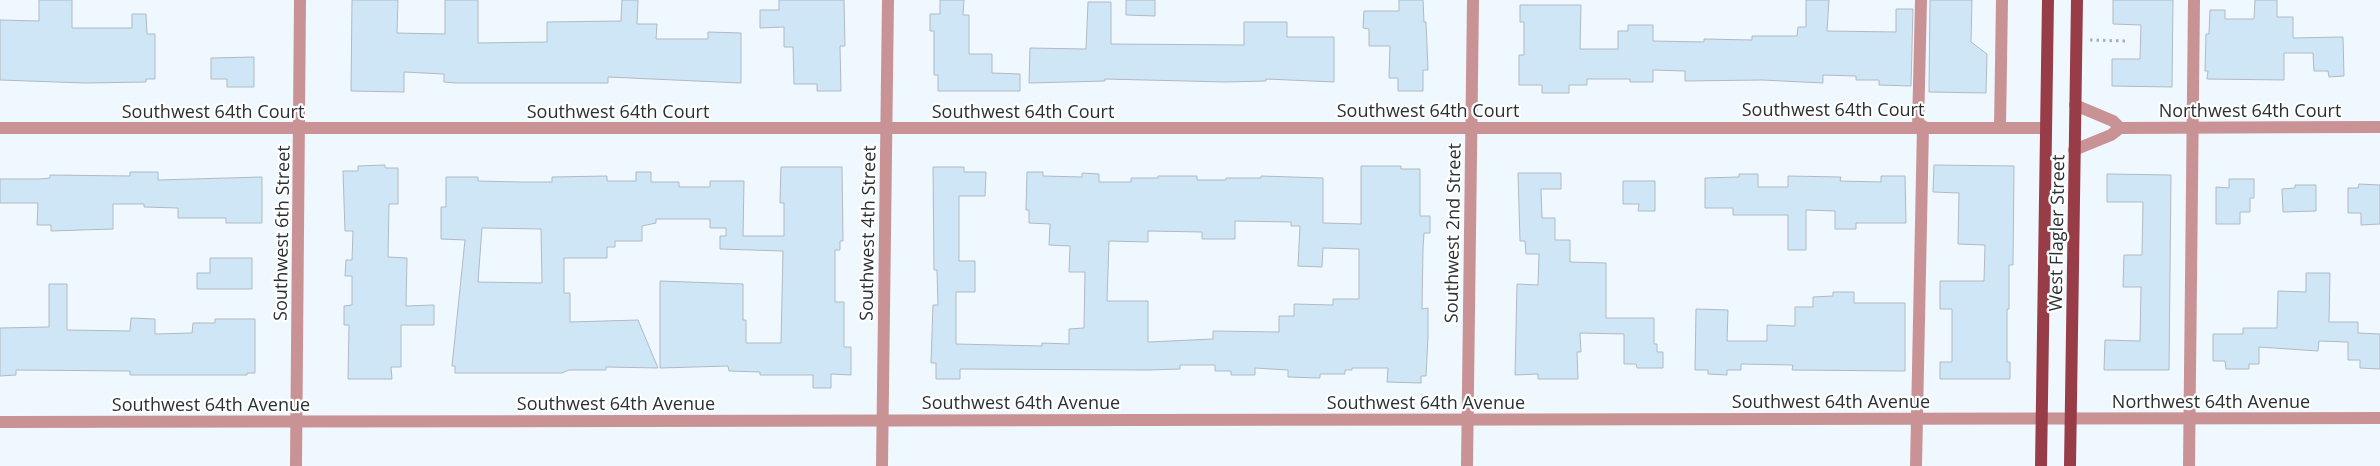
<svg xmlns="http://www.w3.org/2000/svg" width="2380" height="466" font-family="'Open Sans',sans-serif">
  <rect width="100%" height="100%" fill="#eff8fe"/>
  <g fill="#cfe6f7" stroke="#b0bac2" fill-rule="evenodd">
    <polygon points="39,0 72,0 72,28 132,28 132,14 146,14 147,34 155,34 155,79 146,79 146,82 85,83 0,80 0,20 39,21"/>
    <polygon points="352,0 398,0 397,33 445,34 445,0 478,0 478,43 547,42 547,22 621,21 622,0 638,0 637,24 657,24 656,39 708,39 708,32 741,33 741,83 608,77 608,83 456,83 444,82 444,74 404,72 404,92 351,91"/>
    <polygon points="779,0 844,0 845,46 840,46 841,91 817,91 817,84 794,84 793,47 784,47 784,27 760,28 760,10 779,10"/>
    <polygon points="940,0 964,0 963,15 969,15 969,54 992,54 992,73 1020,74 1020,91 938,91 938,75 934,75 934,31 930,31 930,14 940,14"/>
    <polygon points="1126,0 1155,0 1155,16 1126,15"/>
    <polygon points="1399,0 1423,0 1424,22 1426,22 1428,70 1423,70 1423,91 1398,91 1398,78 1389,78 1390,46 1369,46 1369,29 1363,28 1364,11 1399,11"/>
    <polygon points="1806,0 1829,0 1827,31 1896,32 1896,9 1913,9 1911,86 1879,85 1879,80 1856,80 1856,76 1823,75 1823,83 1762,80 1685,81 1685,71 1653,70 1653,82 1630,82 1630,79 1587,79 1587,85 1569,85 1569,93 1542,93 1542,85 1519,85 1519,55 1524,55 1524,22 1520,22 1520,5 1581,5 1580,49 1618,49 1618,31 1628,31 1628,25 1653,25 1653,41 1704,42 1704,39 1752,40 1752,36 1797,36 1798,27 1806,27"/>
    <polygon points="1930,0 1972,0 1971,42 1987,54 1986,93 1929,92"/>
    <polygon points="2113,0 2173,0 2172,87 2112,86 2112,59 2140,59 2141,25 2113,24"/>
    <polygon points="2255,0 2277,0 2277,17 2293,17 2293,38 2343,37 2344,76 2329,77 2328,71 2314,71 2313,53 2284,53 2284,80 2207,79 2208,71 2205,71 2206,34 2209,34 2210,10 2225,10 2225,19 2254,19"/>
    <polygon points="1088,2 1111,2 1111,44 1244,45 1244,22 1287,22 1287,37 1334,37 1334,82 1266,79 1266,81 1226,82 1105,79 1105,81 1029,83 1030,48 1086,49"/>
    <polygon points="254,57 254,87 227,87 227,79 211,79 211,58"/>
    <polygon points="385,165 385,168 398,168 398,204 389,204 388,257 407,258 406,306 434,305 434,325 401,325 401,367 391,367 392,379 348,379 349,325 344,325 344,306 352,305 352,276 345,276 346,260 352,260 353,231 345,231 343,171 358,171 358,166"/>
    <polygon points="1934,165 2014,166 2013,265 2009,265 2009,309 2007,309 2007,362 2010,362 2010,379 1940,379 1940,362 1952,362 1952,309 1940,309 1940,281 1984,281 1985,245 1958,244 1959,193 1933,192"/>
    <path d="M1361,166H1401V169H1420V216H1430V233H1424L1423,248L1422,309L1428,308V336L1426,376H1421V383L1387,382L1388,368H1352V370H1345V374H1320V378L1288,377V370L1255,368V375H1231V371H1215V365H1180V369L1148,370L960,369V379H936V363H931L933,305H938L937,270H934L933,167H964V172H986L985,196H959V261H975V292H956V344L1042,346V343L1069,344V329L1084,328L1085,272H1069L1070,246L1049,245L1050,224L1029,223V210H1026L1027,172H1043V176L1082,177V173L1099,174V182H1131V178H1158V176H1197V180H1226V178H1261V176L1323,178V223L1361,224ZM1235,221L1291,222V226H1300L1298,266L1322,267L1323,248L1359,249V299H1333V305L1294,304V316H1279V332L1213,331V339L1148,342V301H1107L1109,241L1148,242V231L1202,232V239H1235Z"/>
    <path d="M781,167H842L843,241H840V250H835V302H844V347H851V375L831,374V388H813V375H760V372L729,371L728,366L660,368V281L743,284V320H746V343H781L783,251L720,249V236H726V228H710V219H656V223L642,226V241H615V247H607V258H564V293H570V322L638,320L658,368L606,367V370H569L562,373H455V366H452L465,240L441,239V207H446V177H478V181L521,182H552V177L607,176V181H636V172H651V182H679V187H710V181H744L743,236H784V203H780ZM482,228L541,229L542,283L478,282Z"/>
    <polygon points="130,172 158,172 158,180 262,177 262,223 226,223 226,218 178,218 178,208 144,207 144,204 113,204 113,229 51,231 51,225 37,225 38,203 0,203 0,179 40,179 50,178 50,175 130,176"/>
    <polygon points="1518,173 1561,173 1561,189 1541,189 1542,218 1555,218 1555,240 1570,240 1570,262 1606,263 1606,318 1654,318 1654,344 1657,344 1657,352 1663,352 1663,368 1637,368 1636,364 1624,364 1624,334 1580,333 1581,352 1577,352 1578,379 1538,379 1538,374 1515,375 1517,284 1538,285 1539,254 1526,254 1525,241 1520,241"/>
    <polygon points="1739,174 1758,174 1758,187 1788,187 1788,176 1841,177 1840,181 1881,182 1881,176 1905,176 1906,223 1856,223 1856,229 1835,229 1835,211 1806,210 1806,250 1788,250 1788,215 1733,215 1733,208 1705,208 1705,178 1739,177"/>
    <polygon points="2107,174 2171,175 2169,370 2104,370 2105,340 2140,341 2141,287 2123,287 2124,255 2142,255 2143,202 2107,202"/>
    <polygon points="2229,179 2254,179 2254,198 2250,198 2250,212 2240,212 2240,224 2216,224 2216,187 2229,188"/>
    <polygon points="1623,181 1655,181 1655,211 1638,211 1639,204 1623,204"/>
    <polygon points="2359,184 2380,185 2380,224 2361,225 2361,213 2348,213 2348,188 2358,188"/>
    <polygon points="2295,185 2316,185 2316,211 2283,212 2282,189 2295,188"/>
    <polygon points="210,258 252,258 252,289 197,289 197,273 210,273"/>
    <polygon points="2306,273 2330,273 2329,322 2358,322 2358,333 2380,334 2380,369 2360,368 2360,360 2348,360 2348,342 2319,341 2318,351 2259,347 2259,364 2249,364 2249,369 2226,369 2225,361 2213,361 2213,334 2243,334 2243,328 2277,328 2278,291 2306,292"/>
    <polygon points="49,284 67,284 67,330 130,331 131,318 155,319 155,334 192,333 193,323 215,323 215,319 255,319 255,373 247,373 247,375 130,375 130,371 16,370 16,375 0,376 0,328 49,327"/>
    <polygon points="1833,292 1854,292 1854,303 1905,303 1905,371 1792,370 1793,365 1741,364 1741,370 1727,370 1727,375 1708,374 1708,370 1695,370 1696,309 1728,310 1727,341 1767,341 1767,325 1795,326 1795,307 1813,307 1813,297 1833,296"/>
  </g>
  <g fill="none" stroke-linecap="round" stroke-linejoin="round">
    <polyline stroke="#a7afb4" stroke-width="3" stroke-dasharray="2.5 4" stroke-linecap="butt" points="2090,40 2125,41"/>
    <g stroke="#c99396" stroke-width="12">
      <polyline points="2075,105 2113,121 2120,128"/>
      <polyline points="1918,127 1921,0"/>
      <polyline points="2000,127 2002,0"/>
      <polyline points="0,128 2046,128"/>
      <polyline points="2074,150 2111,135 2120,128 2380,127"/>
      <polyline points="0,422 2380,418"/>
      <polyline points="296,466 300,0"/>
      <polyline points="882,466 888,0"/>
      <polyline points="1467,466 1473,0"/>
      <polyline points="1916,466 1923,126"/>
      <polyline points="2189,466 2194,0"/>
    </g>
    <g stroke="#983d48" stroke-width="12">
      <polyline points="2041,466 2048,0"/>
      <polyline points="2070,466 2077,0"/>
    </g>
  </g>
  <g text-anchor="middle" dominant-baseline="central" stroke-width="4.5" stroke-linejoin="round" paint-order="stroke">
    <g font-size="18" fill="#2b3033" stroke="#fff">
      <text x="1833" y="109">Southwest 64th Court</text>
      <text x="1428" y="110">Southwest 64th Court</text>
      <text x="2250" y="110">Northwest 64th Court</text>
      <text x="213" y="111">Southwest 64th Court</text>
      <text x="618" y="111">Southwest 64th Court</text>
      <text x="1023" y="111">Southwest 64th Court</text>
      <text transform="translate(281 233) rotate(-89)">Southwest 6th Street</text>
      <text transform="translate(867 233) rotate(-89)">Southwest 4th Street</text>
      <text transform="translate(1452 233) rotate(-89)">Southwest 2nd Street</text>
      <text transform="translate(2056 233) rotate(-89)">West Flagler Street</text>
      <text x="1831" y="401">Southwest 64th Avenue</text>
      <text x="2211" y="401">Northwest 64th Avenue</text>
      <text x="1021" y="402">Southwest 64th Avenue</text>
      <text x="1426" y="402">Southwest 64th Avenue</text>
      <text x="616" y="403">Southwest 64th Avenue</text>
      <text x="211" y="404">Southwest 64th Avenue</text>
    </g>
  </g>
</svg>
